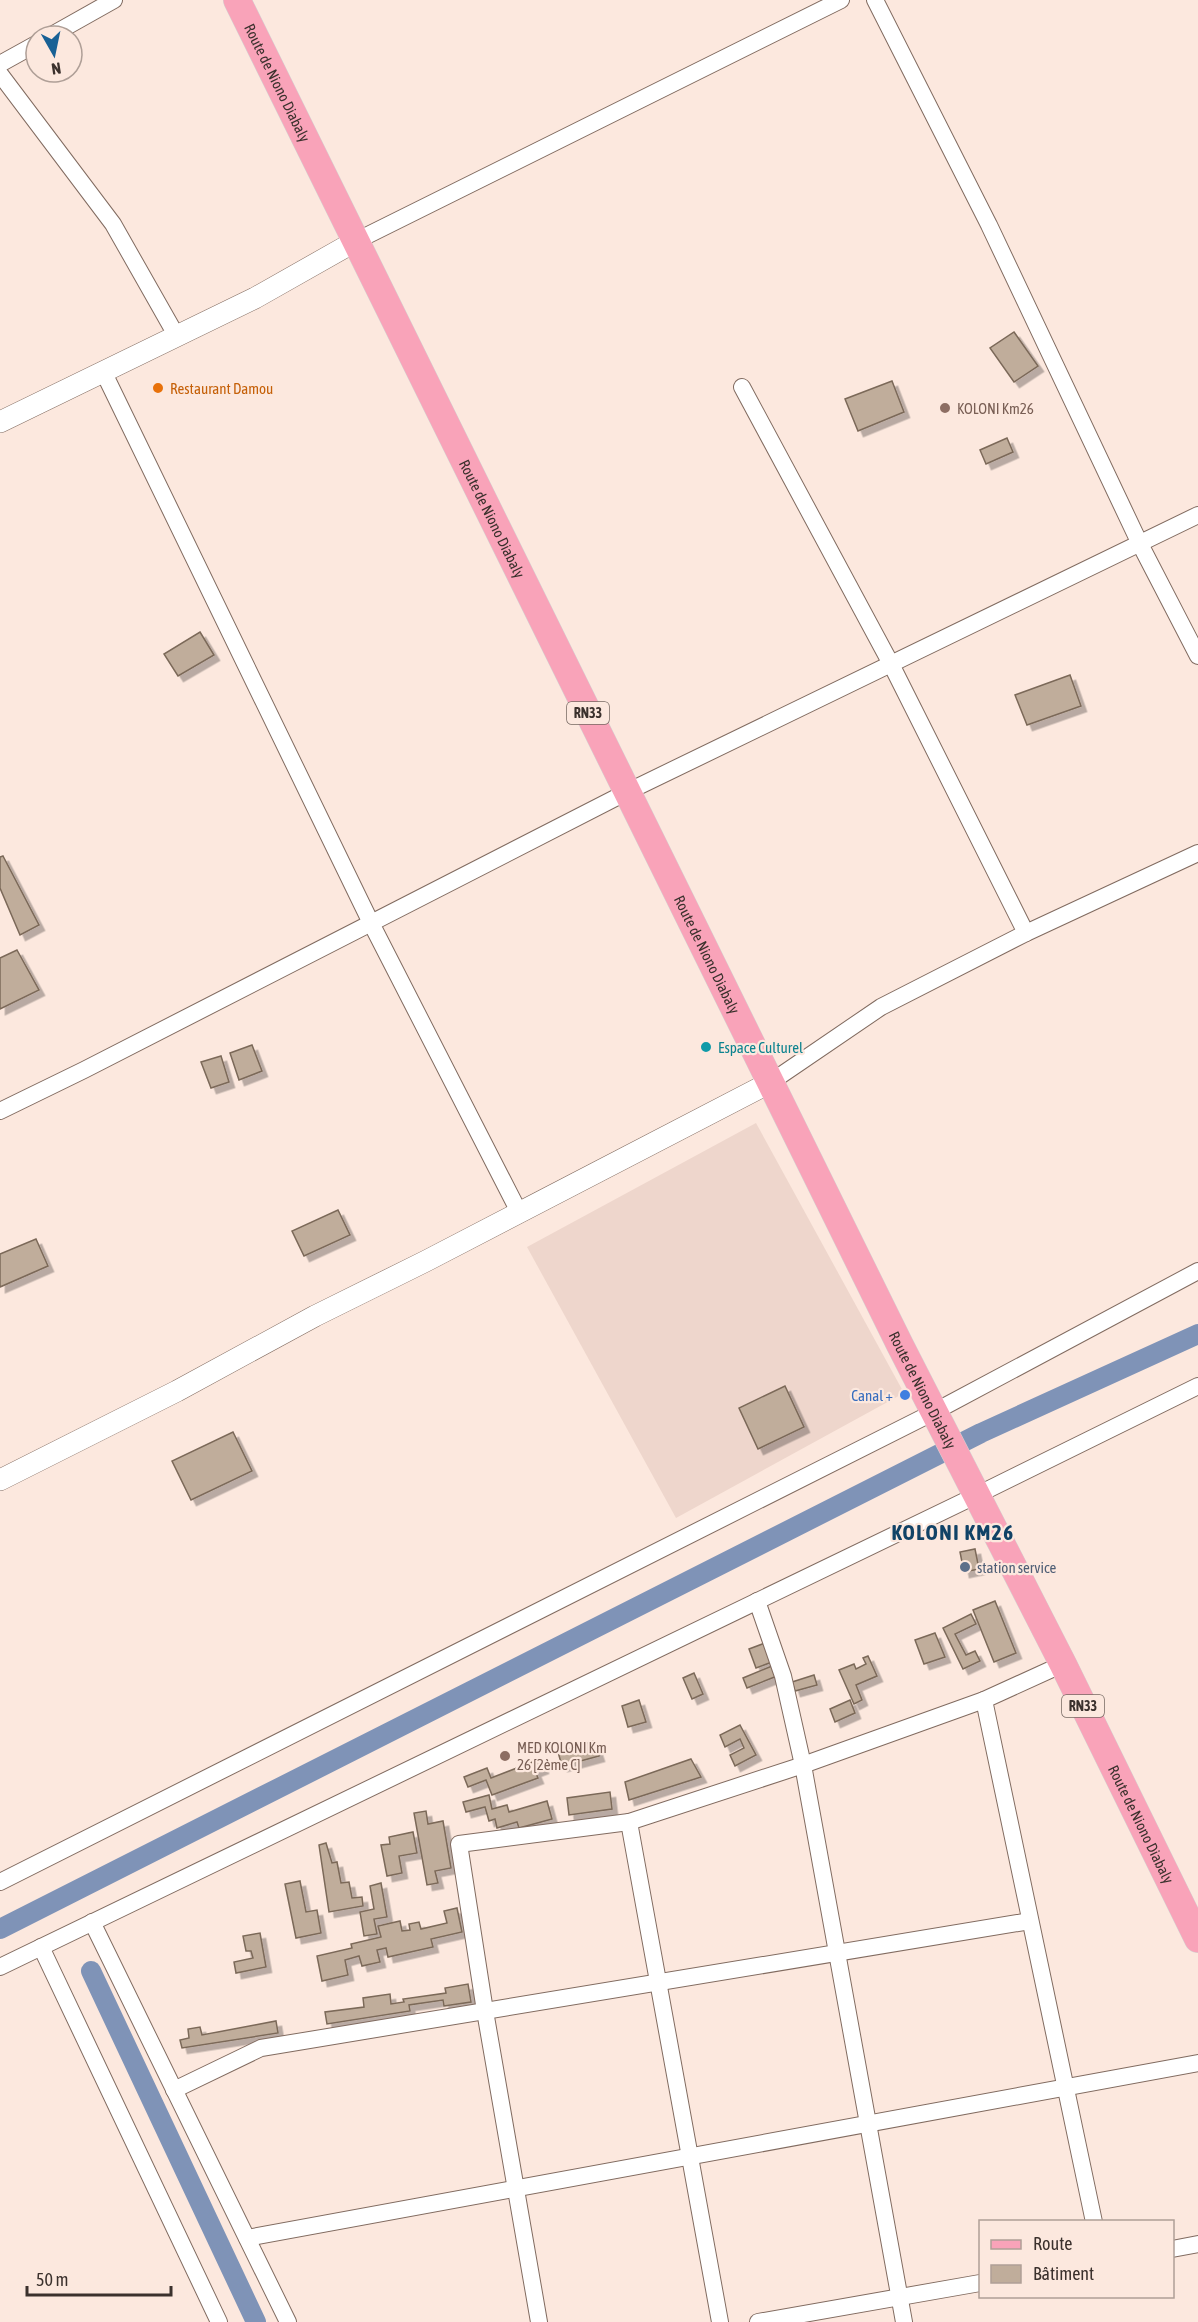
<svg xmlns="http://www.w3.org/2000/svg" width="1198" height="2322" font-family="'Asap Condensed',sans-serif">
  <defs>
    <filter id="shadow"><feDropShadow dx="5.5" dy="5.5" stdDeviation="0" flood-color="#0004"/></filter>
  </defs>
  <rect width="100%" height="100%" fill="#fce8de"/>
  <polygon fill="#eed6cc" points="756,1123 904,1393 676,1518 527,1247"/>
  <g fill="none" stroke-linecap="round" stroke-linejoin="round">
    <g stroke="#7f93b7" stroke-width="20">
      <polyline points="0,1929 981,1433 1198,1334"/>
      <polyline points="91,1971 256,2322"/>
    </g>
  </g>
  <g fill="#c0ad9b" stroke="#7b6959" stroke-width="1.5" filter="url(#shadow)">
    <polygon points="1014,332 1038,366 1014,382 990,348"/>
    <polygon points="892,381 904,412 858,431 845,399"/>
    <polygon points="1007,438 1013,452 986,464 980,450"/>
    <polygon points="200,632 214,655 178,676 164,654"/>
    <polygon points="1070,675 1081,706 1027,725 1015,695"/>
    <polygon points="3,856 39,925 20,935 0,888 0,857"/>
    <polygon points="17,950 39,990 0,1009 0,958"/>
    <polygon points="252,1045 262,1071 239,1080 230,1053"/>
    <polygon points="221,1056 229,1082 211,1088 201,1062"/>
    <polygon points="338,1210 350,1235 304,1256 292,1231"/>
    <polygon points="36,1239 48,1266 0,1287 0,1254"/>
    <polygon points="785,1386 804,1427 758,1449 739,1408"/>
    <polygon points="233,1432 252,1471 191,1500 172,1461"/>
    <polygon points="975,1549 979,1569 964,1572 960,1552"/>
    <polygon points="995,1601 1016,1653 994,1662 973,1610"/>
    <polygon points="971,1614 976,1624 955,1634 966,1655 975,1651 980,1661 963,1669 943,1628"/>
    <polygon points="935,1633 945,1657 924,1664 915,1640"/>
    <polygon points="765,1643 772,1662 756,1668 749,1649"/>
    <polygon points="868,1656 877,1676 856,1685 862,1700 854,1704 839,1670 854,1664 856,1669 866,1664 863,1658"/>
    <polygon points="772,1666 777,1676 747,1688 743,1678"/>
    <polygon points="694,1673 703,1694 692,1699 683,1678"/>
    <polygon points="814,1675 817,1685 795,1691 792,1682"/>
    <polygon points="639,1700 646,1722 628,1727 622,1706"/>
    <polygon points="850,1700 855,1713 835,1722 830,1709"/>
    <polygon points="740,1725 756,1755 735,1766 730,1755 744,1748 740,1739 725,1747 720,1735"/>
    <polygon points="594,1741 599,1756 562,1766 558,1752"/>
    <polygon points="540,1759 543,1768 535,1771 538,1778 492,1795 486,1780 468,1787 464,1777 487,1768 491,1778"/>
    <polygon points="691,1759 701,1777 629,1800 625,1782"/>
    <polygon points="610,1792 612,1809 569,1815 567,1798"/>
    <polygon points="489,1795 492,1809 507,1805 509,1812 547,1801 552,1819 519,1828 517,1822 497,1828 495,1819 489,1821 485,1807 466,1812 463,1802"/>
    <polygon points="426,1811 428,1824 443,1821 451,1868 435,1871 438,1883 427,1885 414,1813"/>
    <polygon points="413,1832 417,1853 399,1856 402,1873 387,1876 381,1845 390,1844 389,1837"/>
    <polygon points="326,1843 332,1863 337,1862 341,1883 349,1882 352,1898 362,1897 363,1906 329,1912 319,1845"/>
    <polygon points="300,1881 306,1912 317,1910 321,1933 296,1938 285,1884"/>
    <polygon points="381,1883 387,1917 374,1919 377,1934 364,1936 360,1912 374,1909 370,1886"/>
    <polygon points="457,1908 462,1932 431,1939 433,1947 388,1957 386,1948 377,1950 380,1962 362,1966 359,1956 345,1960 348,1975 322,1981 317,1956 352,1948 351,1944 381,1937 378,1926 400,1921 402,1931 410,1930 409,1924 419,1922 421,1929 447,1923 444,1911"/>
    <polygon points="260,1933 266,1967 236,1973 234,1962 253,1958 251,1951 246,1951 243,1936"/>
    <polygon points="468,1984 471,2002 444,2006 443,2000 409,2005 410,2011 327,2024 325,2012 364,2007 363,1998 390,1994 391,2004 404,2002 403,1999 446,1993 445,1988"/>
    <polygon points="276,2021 278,2033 182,2048 180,2040 189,2038 188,2029 200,2027 202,2035"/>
  </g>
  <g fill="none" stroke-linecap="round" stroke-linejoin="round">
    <defs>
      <g id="minor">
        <polyline points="875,0 989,225 1140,544 1198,656"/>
        <polyline points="50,36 114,0"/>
        <polyline points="0,64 36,44"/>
        <polyline points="0,74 113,224 176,335"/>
        <polyline points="354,242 841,0"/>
        <polyline points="103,371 371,923 519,1212"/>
        <polyline points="742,387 891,664 1026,933"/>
        <polyline points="771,1082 881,1007 1026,933 1198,853"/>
        <polyline points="0,1111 84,1070 627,792 1198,515"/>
        <polyline points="757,1601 783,1676 803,1765 904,2322"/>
        <polyline points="1063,1664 984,1700 1094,2222"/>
        <polyline points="0,1882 934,1412 1198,1271"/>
        <polyline points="92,1922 288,2322"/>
        <polyline points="41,1947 219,2322"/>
        <polyline points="0,1967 977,1495 1198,1386"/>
        <polyline points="174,2090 261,2048 1030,1921"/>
        <polyline points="247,2238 1198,2063"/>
        <polyline points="1172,2249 1198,2244"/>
        <polyline points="539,2322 485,2011 459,1844 629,1822"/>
        <polyline points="720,2322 629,1822 803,1765 984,1700"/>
        <polyline points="758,2322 980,2283"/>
      </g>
      <g id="tertiary">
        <polyline points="0,422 255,298 354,242"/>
        <polyline points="0,1480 177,1391 315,1316 426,1261 771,1082"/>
      </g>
      <g id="primary">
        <path id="s1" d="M237,0L900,1345L1063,1664L1198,1939"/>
      </g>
    </defs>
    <use href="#minor" stroke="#816b60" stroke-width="18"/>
    <use href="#tertiary" stroke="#816b60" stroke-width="22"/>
    <use href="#primary" stroke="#d4d2d1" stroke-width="28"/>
    <use href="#minor" stroke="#fff" stroke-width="16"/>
    <use href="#tertiary" stroke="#fff" stroke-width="21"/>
    <use href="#primary" stroke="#f9a3b9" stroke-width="27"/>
  </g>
  <circle fill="#e8710a" stroke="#fce8de" stroke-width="2" cx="158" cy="388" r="6"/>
  <g fill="#8d6e63" stroke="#fce8de" stroke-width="2">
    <circle cx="945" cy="408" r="6"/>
    <circle cx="505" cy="1756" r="6"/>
  </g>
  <circle fill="#0f9aa8" stroke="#fce8de" stroke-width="2" cx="706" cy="1047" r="6"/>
  <circle fill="#3f7fe0" stroke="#fce8de" stroke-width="2" cx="905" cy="1395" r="6"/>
  <circle fill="#5c6f8a" stroke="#fce8de" stroke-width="2" cx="965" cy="1567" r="6"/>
  <g text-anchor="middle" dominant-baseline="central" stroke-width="4.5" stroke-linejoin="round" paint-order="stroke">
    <g fill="#fce8de" stroke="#756862" stroke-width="1.5">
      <rect x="567" y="702" width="42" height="22" rx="4.5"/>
      <rect x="1062" y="1695" width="42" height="22" rx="4.5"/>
    </g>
    <g font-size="14" font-weight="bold" fill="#3b312d">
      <text x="588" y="713">RN33</text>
      <text x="1083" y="1706">RN33</text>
    </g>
    <g font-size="15" fill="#3b312d" stroke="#fce8de">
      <text stroke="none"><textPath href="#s1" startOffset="92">Route de Niono Diabaly</textPath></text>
      <text stroke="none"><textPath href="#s1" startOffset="578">Route de Niono Diabaly</textPath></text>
      <text stroke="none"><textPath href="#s1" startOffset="1064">Route de Niono Diabaly</textPath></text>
      <text stroke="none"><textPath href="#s1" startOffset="1550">Route de Niono Diabaly</textPath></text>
      <text stroke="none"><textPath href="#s1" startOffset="2036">Route de Niono Diabaly</textPath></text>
    </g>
    <g font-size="15" fill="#c56008" stroke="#fce8de" text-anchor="start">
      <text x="170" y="388">Restaurant Damou</text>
    </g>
    <g font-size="15" fill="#785e54" stroke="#fce8de" text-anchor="start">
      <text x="957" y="408">KOLONI Km26</text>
      <text x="517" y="1747">MED KOLONI Km<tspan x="517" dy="17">26 [2ème C]</tspan></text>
    </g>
    <g font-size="15" fill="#0d838f" stroke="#fce8de" text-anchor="start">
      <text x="718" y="1047">Espace Culturel</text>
    </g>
    <g font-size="15" fill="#366cbe" stroke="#fce8de" text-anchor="end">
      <text x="893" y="1395">Canal +</text>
    </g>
    <g font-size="15" fill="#4e5e75" stroke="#fce8de" text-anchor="start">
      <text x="977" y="1567">station service</text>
    </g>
    <g font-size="21" font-weight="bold" letter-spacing="1.5" fill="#114266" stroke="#fce8de">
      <text x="953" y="1532">KOLONI KM26</text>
    </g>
  </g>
  <rect x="979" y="2220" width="195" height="78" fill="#fce8de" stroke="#af9f97" stroke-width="1.5"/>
  <rect x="991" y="2240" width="30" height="9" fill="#f9a3b9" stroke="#af9f97" stroke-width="1.5"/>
  <text x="1033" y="2250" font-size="18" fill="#3b312d">Route</text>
  <rect x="991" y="2265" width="30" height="18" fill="#c0ad9b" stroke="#af9f97" stroke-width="1.5"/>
  <text x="1033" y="2280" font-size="18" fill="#3b312d">Bâtiment</text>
  <g transform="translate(54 54) rotate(171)"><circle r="28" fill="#fce8de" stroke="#af9f97" stroke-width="1.5"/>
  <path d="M0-4.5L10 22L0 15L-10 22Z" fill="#186195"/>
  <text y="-9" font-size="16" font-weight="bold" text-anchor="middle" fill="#3b312d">N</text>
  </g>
  <path d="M27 2286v9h144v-9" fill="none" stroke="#3b312d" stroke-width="3"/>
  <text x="36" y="2286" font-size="18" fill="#3b312d" stroke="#fce8de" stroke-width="4.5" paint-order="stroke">50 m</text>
</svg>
